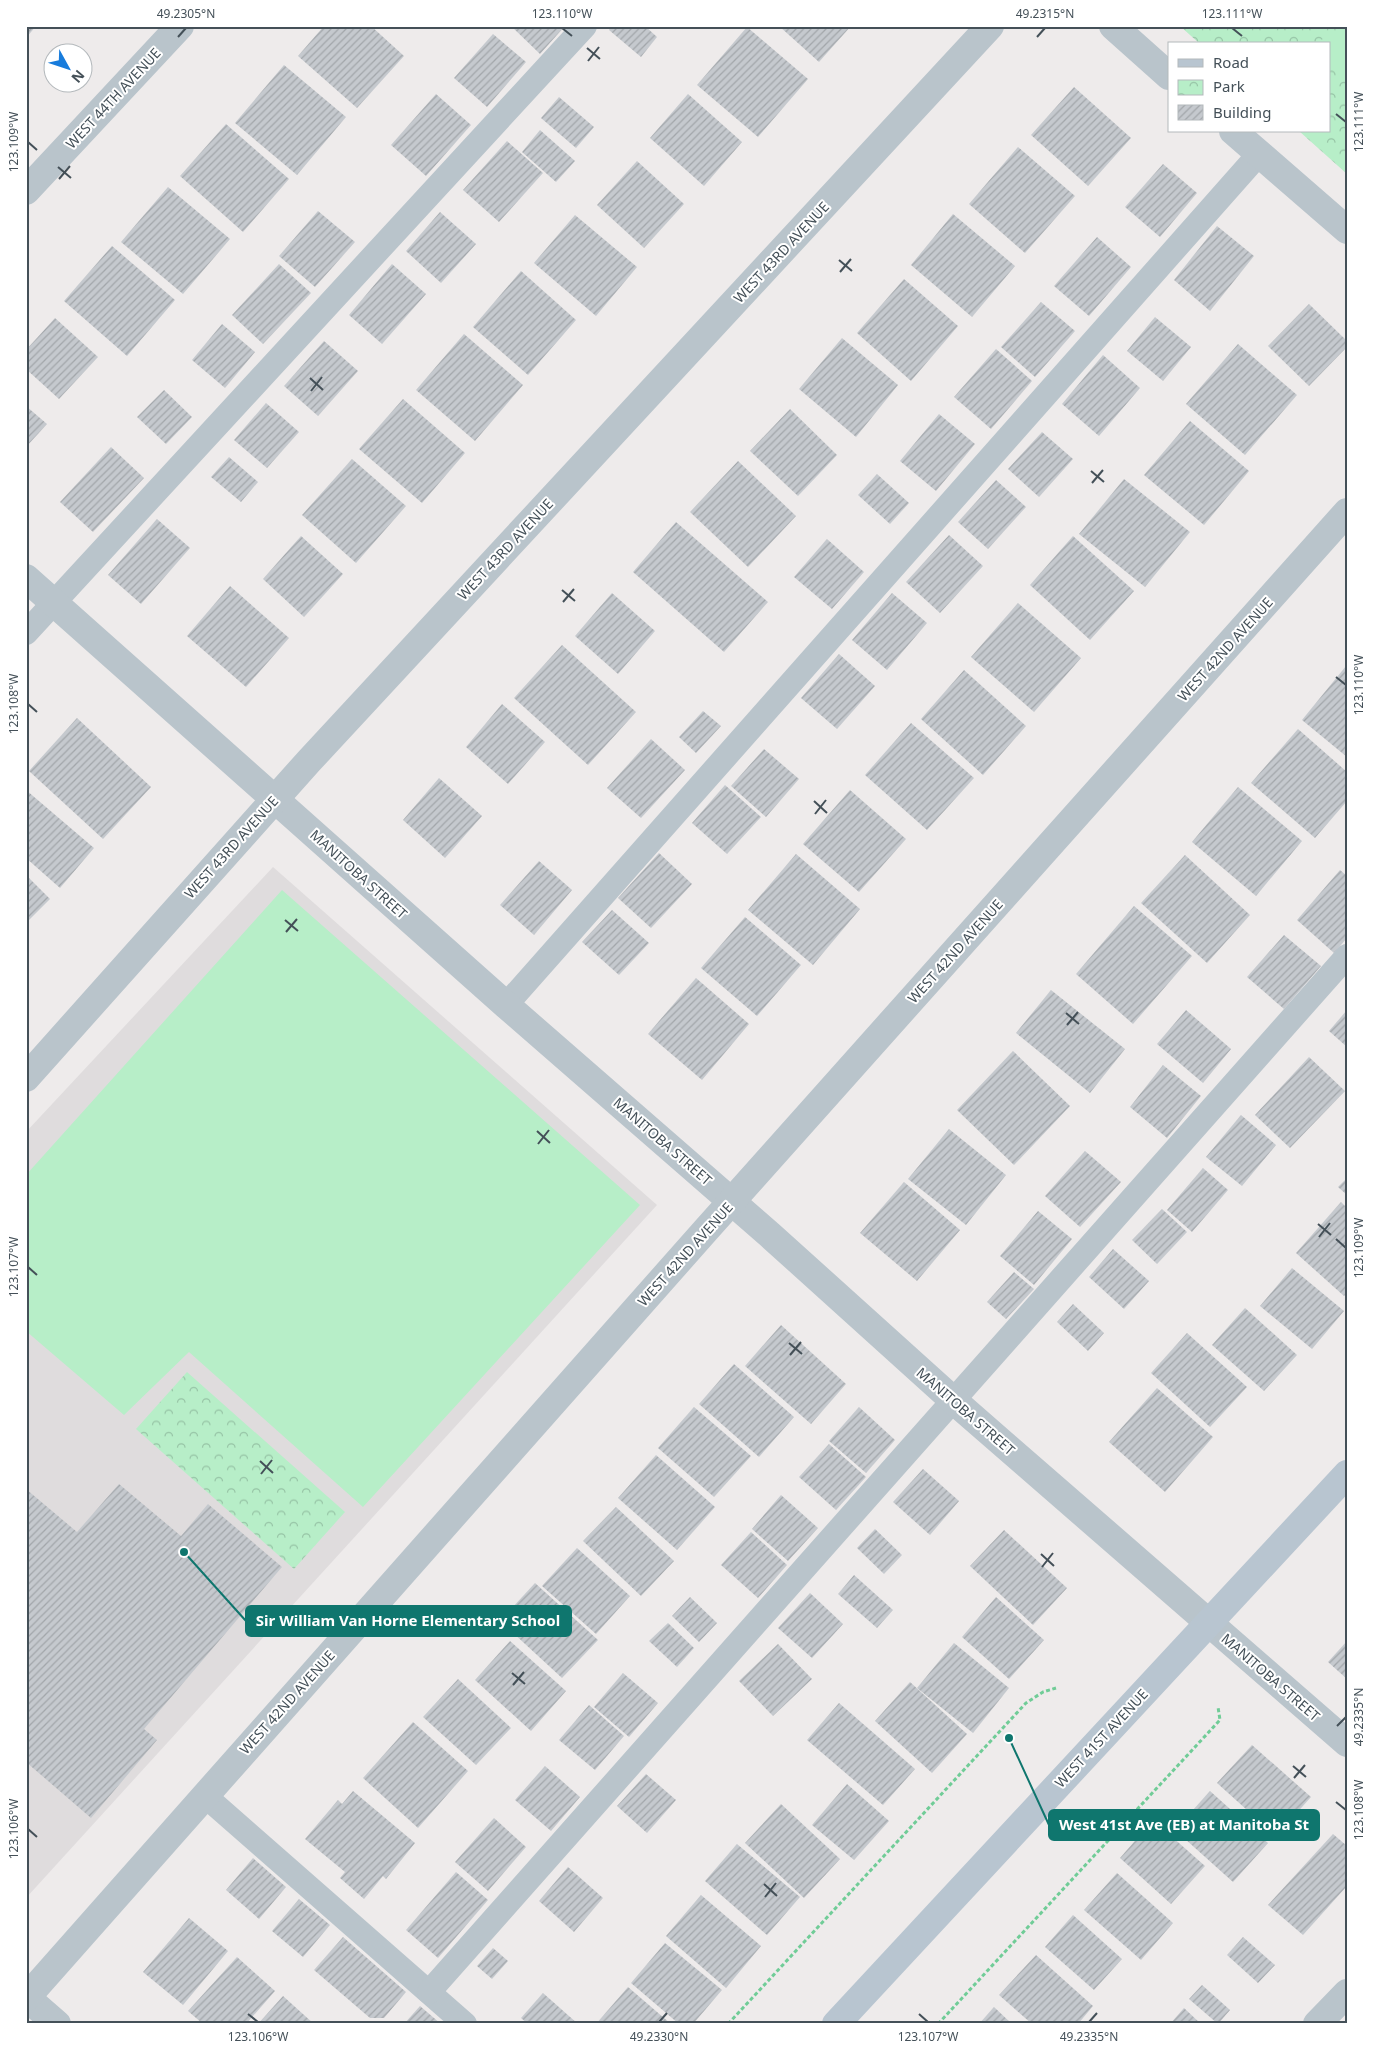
<svg xmlns="http://www.w3.org/2000/svg" width="1373" height="2050" font-family="'Noto Sans',sans-serif">
  <defs>
    <pattern id="park-crowns" width="20" height="18" patternUnits="userSpaceOnUse" patternTransform="scale(1.25)"><rect width="20" height="18" fill="#b7eec8"/><path d="M2 6a3 3 0 1 1 6 0M12 15a3 3 0 1 1 6 0" fill="none" stroke="#96c3a5"/></pattern>
    <pattern id="building-hatch" width="6" height="6" patternUnits="userSpaceOnUse" patternTransform="scale(1.25)"><rect width="6" height="6" fill="#c5c9ce"/><path d="M-1 1l2-2M0 6l6-6M5 7l2-2" fill="none" stroke="#a2a6aa"/></pattern>
  </defs>
  <rect width="100%" height="100%" fill="#eeebeb"/>
  <polygon fill="#dfdcdd" points="273,867 657,1205 26,1898 26,1132"/>
  <g fill="url(#park-crowns)">
    <polygon points="1180,26 1347,26 1347,174 1299,131 1329,131 1329,44 1200,44"/>
    <polygon points="187,1372 345,1512 294,1569 136,1429"/>
  </g>
  <g fill="#b7eec8">
    <polygon points="1347,27 1347,81 1329,64 1329,44 1313,44"/>
    <polygon points="282,890 640,1205 363,1507 189,1352 124,1415 26,1331 26,1175"/>
  </g>
  <g fill="url(#building-hatch)">
    <polygon points="26,26 36,26 26,38"/>
    <polygon points="324,26 371,26 404,56 357,108 298,56"/>
    <polygon points="511,26 565,26 540,54"/>
    <polygon points="612,26 645,26 657,37 641,57 609,30"/>
    <polygon points="779,26 851,26 819,62"/>
    <polygon points="747,27 808,79 758,137 697,85"/>
    <polygon points="493,34 526,62 487,107 454,78"/>
    <polygon points="284,65 346,117 297,175 235,123"/>
    <polygon points="1074,87 1131,138 1088,186 1031,135"/>
    <polygon points="436,94 471,125 426,176 391,145"/>
    <polygon points="688,94 742,142 704,186 650,138"/>
    <polygon points="559,97 594,127 576,148 541,118"/>
    <polygon points="226,124 289,179 243,232 180,176"/>
    <polygon points="540,130 575,161 556,182 522,152"/>
    <polygon points="507,141 543,173 499,222 463,190"/>
    <polygon points="1018,147 1075,196 1025,253 969,204"/>
    <polygon points="637,161 684,204 644,248 597,205"/>
    <polygon points="1163,164 1197,193 1160,237 1125,207"/>
    <polygon points="168,187 230,239 183,294 121,242"/>
    <polygon points="318,211 355,242 315,287 279,256"/>
    <polygon points="440,212 476,244 441,283 406,251"/>
    <polygon points="953,214 1015,266 972,317 911,265"/>
    <polygon points="575,215 637,267 596,316 534,263"/>
    <polygon points="1217,226 1254,256 1210,311 1174,280"/>
    <polygon points="1097,237 1131,267 1089,316 1054,286"/>
    <polygon points="112,246 175,300 127,356 64,301"/>
    <polygon points="279,264 311,293 263,344 232,315"/>
    <polygon points="392,264 426,294 382,344 349,315"/>
    <polygon points="521,271 576,320 528,375 473,327"/>
    <polygon points="904,279 958,326 911,381 857,333"/>
    <polygon points="1041,302 1075,331 1035,377 1001,347"/>
    <polygon points="1309,304 1347,341 1347,347 1309,386 1268,346"/>
    <polygon points="1155,317 1191,347 1163,381 1127,351"/>
    <polygon points="55,318 98,357 59,399 26,369 26,350"/>
    <polygon points="222,324 255,352 225,388 192,360"/>
    <polygon points="464,334 523,385 475,441 416,390"/>
    <polygon points="842,338 898,385 856,437 799,389"/>
    <polygon points="324,341 358,371 318,416 284,386"/>
    <polygon points="1238,344 1297,395 1245,455 1186,404"/>
    <polygon points="996,349 1032,381 991,429 954,397"/>
    <polygon points="1103,355 1140,388 1099,436 1062,404"/>
    <polygon points="164,390 192,417 166,444 137,417"/>
    <polygon points="403,399 465,453 422,503 359,449"/>
    <polygon points="266,403 299,432 267,468 234,440"/>
    <polygon points="26,406 47,424 26,447"/>
    <polygon points="790,409 837,455 798,496 750,451"/>
    <polygon points="939,414 975,444 936,491 900,461"/>
    <polygon points="1190,421 1249,471 1204,525 1144,475"/>
    <polygon points="1042,432 1073,459 1039,497 1008,469"/>
    <polygon points="111,447 144,478 93,532 60,502"/>
    <polygon points="229,457 258,482 241,502 211,477"/>
    <polygon points="352,459 406,506 356,563 302,515"/>
    <polygon points="738,461 796,516 748,567 690,512"/>
    <polygon points="877,474 909,503 890,524 858,495"/>
    <polygon points="1124,479 1190,532 1145,587 1079,534"/>
    <polygon points="996,480 1026,507 988,549 958,522"/>
    <polygon points="157,519 190,548 141,604 108,575"/>
    <polygon points="676,522 768,602 724,652 633,572"/>
    <polygon points="949,535 983,566 940,613 906,582"/>
    <polygon points="301,536 343,574 304,617 263,579"/>
    <polygon points="1073,536 1134,591 1090,640 1030,585"/>
    <polygon points="827,539 864,572 832,609 794,577"/>
    <polygon points="230,586 289,638 246,687 187,636"/>
    <polygon points="612,593 655,631 618,674 575,636"/>
    <polygon points="892,593 927,623 887,670 852,640"/>
    <polygon points="1018,603 1081,658 1034,712 971,657"/>
    <polygon points="562,645 636,712 588,765 514,698"/>
    <polygon points="839,654 875,686 837,729 801,698"/>
    <polygon points="1346,666 1347,667 1347,757 1302,720"/>
    <polygon points="964,670 1026,726 983,775 921,719"/>
    <polygon points="502,704 545,742 508,784 466,747"/>
    <polygon points="703,711 721,726 696,753 679,737"/>
    <polygon points="77,718 151,787 103,839 29,771"/>
    <polygon points="911,723 974,778 927,830 865,775"/>
    <polygon points="1298,729 1347,772 1347,801 1315,838 1251,783"/>
    <polygon points="651,739 685,770 641,818 607,788"/>
    <polygon points="764,749 799,779 766,817 731,786"/>
    <polygon points="439,778 482,816 445,858 403,820"/>
    <polygon points="725,785 761,817 727,854 692,823"/>
    <polygon points="1238,787 1302,841 1256,896 1192,842"/>
    <polygon points="26,790 94,848 60,888 26,858"/>
    <polygon points="850,790 906,839 859,892 803,844"/>
    <polygon points="659,853 692,884 651,928 618,898"/>
    <polygon points="796,854 860,909 813,965 748,910"/>
    <polygon points="1185,855 1250,915 1207,963 1141,903"/>
    <polygon points="539,861 572,890 534,935 500,905"/>
    <polygon points="1340,870 1347,876 1347,938 1334,953 1297,920"/>
    <polygon points="26,875 50,899 26,923"/>
    <polygon points="1134,906 1192,956 1133,1024 1076,974"/>
    <polygon points="612,910 649,943 619,975 582,942"/>
    <polygon points="745,917 801,965 757,1016 701,968"/>
    <polygon points="1284,935 1321,966 1284,1009 1247,977"/>
    <polygon points="696,978 749,1024 702,1080 648,1034"/>
    <polygon points="1051,990 1125,1049 1090,1093 1016,1033"/>
    <polygon points="1186,1010 1231,1049 1203,1083 1157,1044"/>
    <polygon points="1347,1010 1347,1047 1329,1031"/>
    <polygon points="1013,1051 1070,1106 1014,1165 957,1110"/>
    <polygon points="1309,1057 1345,1091 1290,1148 1255,1115"/>
    <polygon points="1163,1065 1201,1096 1167,1138 1130,1107"/>
    <polygon points="1241,1115 1276,1145 1242,1186 1206,1157"/>
    <polygon points="949,1129 1006,1175 966,1225 908,1179"/>
    <polygon points="1085,1151 1121,1182 1080,1227 1045,1196"/>
    <polygon points="1203,1168 1228,1190 1192,1232 1167,1210"/>
    <polygon points="1347,1178 1347,1195 1338,1187"/>
    <polygon points="904,1182 960,1230 917,1281 860,1233"/>
    <polygon points="1341,1202 1347,1208 1347,1293 1344,1296 1296,1253"/>
    <polygon points="1162,1209 1187,1232 1157,1264 1132,1240"/>
    <polygon points="1038,1211 1072,1239 1034,1285 1000,1256"/>
    <polygon points="1113,1249 1149,1281 1124,1309 1089,1277"/>
    <polygon points="1292,1268 1344,1311 1312,1349 1260,1306"/>
    <polygon points="1014,1272 1034,1289 1006,1319 987,1302"/>
    <polygon points="1073,1304 1104,1333 1088,1351 1057,1322"/>
    <polygon points="1245,1308 1297,1355 1264,1391 1212,1345"/>
    <polygon points="781,1325 846,1384 811,1424 745,1366"/>
    <polygon points="1187,1333 1247,1387 1210,1427 1151,1373"/>
    <polygon points="734,1364 794,1417 759,1457 699,1404"/>
    <polygon points="1157,1388 1213,1437 1165,1492 1109,1442"/>
    <polygon points="694,1407 751,1456 714,1497 658,1448"/>
    <polygon points="859,1407 895,1440 866,1473 829,1441"/>
    <polygon points="829,1444 866,1477 836,1510 799,1477"/>
    <polygon points="656,1455 715,1507 677,1550 618,1498"/>
    <polygon points="923,1469 959,1501 930,1535 893,1502"/>
    <polygon points="119,1484 181,1536 208,1504 282,1567 144,1729 157,1740 91,1818 26,1762 26,1489 77,1532"/>
    <polygon points="781,1495 818,1528 788,1561 752,1529"/>
    <polygon points="616,1507 674,1561 641,1596 583,1541"/>
    <polygon points="875,1529 902,1555 884,1574 857,1548"/>
    <polygon points="1004,1530 1067,1588 1033,1625 970,1566"/>
    <polygon points="751,1532 787,1565 758,1598 721,1565"/>
    <polygon points="577,1548 630,1596 596,1634 542,1586"/>
    <polygon points="854,1575 893,1610 877,1628 838,1594"/>
    <polygon points="535,1583 598,1640 562,1678 500,1621"/>
    <polygon points="810,1593 843,1624 812,1658 778,1628"/>
    <polygon points="690,1597 717,1623 699,1642 672,1616"/>
    <polygon points="996,1597 1044,1640 1009,1679 962,1637"/>
    <polygon points="668,1623 694,1648 677,1667 649,1641"/>
    <polygon points="510,1641 566,1691 531,1731 475,1680"/>
    <polygon points="1347,1641 1347,1679 1328,1662"/>
    <polygon points="954,1643 1009,1688 973,1733 917,1688"/>
    <polygon points="778,1644 812,1679 773,1716 739,1681"/>
    <polygon points="623,1673 658,1703 629,1737 594,1707"/>
    <polygon points="458,1679 511,1728 476,1765 423,1717"/>
    <polygon points="910,1682 967,1734 932,1773 875,1721"/>
    <polygon points="839,1703 915,1769 883,1805 807,1740"/>
    <polygon points="589,1705 624,1736 595,1770 559,1740"/>
    <polygon points="413,1722 468,1771 418,1828 363,1778"/>
    <polygon points="1252,1745 1311,1797 1276,1836 1217,1783"/>
    <polygon points="545,1766 580,1797 551,1831 515,1800"/>
    <polygon points="646,1774 676,1800 647,1833 617,1806"/>
    <polygon points="847,1784 889,1821 854,1860 812,1825"/>
    <polygon points="353,1791 415,1843 386,1879 383,1876 364,1899 340,1878 345,1872 305,1839 338,1800 342,1804"/>
    <polygon points="1210,1791 1268,1843 1233,1882 1175,1830"/>
    <polygon points="781,1804 840,1859 804,1898 745,1843"/>
    <polygon points="494,1818 526,1847 488,1891 455,1862"/>
    <polygon points="1153,1820 1205,1866 1171,1904 1120,1858"/>
    <polygon points="1333,1834 1347,1846 1347,1886 1303,1935 1268,1905"/>
    <polygon points="737,1844 800,1897 767,1935 705,1881"/>
    <polygon points="253,1858 286,1887 259,1919 226,1890"/>
    <polygon points="568,1867 603,1898 574,1932 539,1901"/>
    <polygon points="456,1872 488,1900 438,1958 406,1930"/>
    <polygon points="1117,1873 1173,1923 1141,1960 1084,1910"/>
    <polygon points="701,1895 761,1946 726,1988 666,1936"/>
    <polygon points="299,1899 330,1925 303,1957 272,1931"/>
    <polygon points="1073,1915 1122,1959 1094,1990 1045,1947"/>
    <polygon points="189,1918 228,1951 183,2005 143,1972"/>
    <polygon points="343,1937 406,1992 384,2018 370,2018 314,1970"/>
    <polygon points="1243,1937 1275,1965 1258,1983 1227,1955"/>
    <polygon points="665,1943 722,1990 693,2024 679,2024 631,1983"/>
    <polygon points="493,1948 508,1961 492,1979 477,1966"/>
    <polygon points="1036,1955 1093,2006 1078,2024 1032,2024 999,1995"/>
    <polygon points="237,1957 275,1991 246,2024 203,2024 188,2011"/>
    <polygon points="1202,1985 1230,2010 1218,2024 1189,1999"/>
    <polygon points="628,1987 671,2024 596,2024"/>
    <polygon points="543,1993 578,2024 528,2024 521,2018"/>
    <polygon points="283,1996 314,2024 258,2024"/>
    <polygon points="420,2006 441,2024 404,2024"/>
    <polygon points="994,2007 1012,2024 979,2024"/>
    <polygon points="1184,2008 1201,2024 1170,2024"/>
  </g>
  <g fill="none" stroke-linecap="round" stroke-linejoin="round">
    <g stroke="#70cc97" stroke-width="3" stroke-dasharray="4 2.5" stroke-linecap="butt">
      <polyline points="728,2024 1026,1703 1043,1692 1056,1688"/>
      <polyline points="938,2024 1220,1720 1218,1707"/>
    </g>
    <g stroke="#b9c4cb" stroke-width="24">
      <polyline points="26,633 585,26"/>
      <polyline points="506,1005 1259,154"/>
      <polyline points="204,1795 465,2024"/>
      <polyline points="429,1992 1347,956"/>
    </g>
    <g stroke="#b9c4cb" stroke-width="28">
      <polyline points="1113,26 1169,76"/>
      <polyline points="1233,131 1347,230"/>
      <polyline points="26,191 180,26"/>
      <polyline points="26,578 506,1005 770,1235 954,1401 1347,1743"/>
      <polyline points="26,1078 309,761 990,26"/>
      <polyline points="26,1997 57,2024"/>
      <polyline points="27,1997 705,1231 1347,512"/>
      <polyline points="1317,2024 1347,1993"/>
    </g>
    <polyline stroke="#b8c5d0" stroke-width="28" points="836,2024 1347,1474"/>
  </g>
  <path fill="none" stroke="#445058" stroke-width="2" d="M562,28L572,36M1232,28L1242,36M178,37L186,28M1037,37L1045,28M587,48L600,59M588,61L599,47M1336,114L1346,122M28,142L37,150M58,167L71,178M59,179L70,166M839,260L852,271M840,272L851,259M310,378L323,390M311,391L322,377M1091,471L1104,482M1092,483L1103,470M562,590L575,601M563,602L574,589M1336,677L1346,685M28,704L37,712M814,801L827,813M815,814L826,800M285,920L298,931M286,932L297,919M1066,1013L1079,1024M1067,1025L1078,1012M537,1131L550,1143M538,1144L549,1130M1318,1224L1331,1235M1319,1237L1330,1223M1336,1239L1346,1248M28,1267L37,1275M789,1343L802,1354M790,1355L801,1342M260,1461L273,1473M261,1474L272,1460M1041,1554L1054,1566M1042,1567L1053,1553M512,1673L525,1684M513,1685L524,1672M1337,1726L1346,1717M1293,1766L1306,1777M1294,1778L1305,1765M1336,1802L1346,1810M28,1829L37,1837M764,1884L777,1896M765,1897L776,1883M248,2014L258,2022M919,2014L928,2022M659,2022L667,2013M1089,2022L1097,2013"/>
  <g text-anchor="middle" dominant-baseline="central" stroke-width="4" stroke-linejoin="round" paint-order="stroke">
    <g font-size="14" fill="#445058" stroke="#fff">
      <text transform="translate(113 98) rotate(-47)">WEST 44TH AVENUE</text>
      <text transform="translate(781 252) rotate(-47)">WEST 43RD AVENUE</text>
      <text transform="translate(505 549) rotate(-47)">WEST 43RD AVENUE</text>
      <text transform="translate(1225 649) rotate(-48)">WEST 42ND AVENUE</text>
      <text transform="translate(231 847) rotate(-48)">WEST 43RD AVENUE</text>
      <text transform="translate(359 874) rotate(42)">MANITOBA STREET</text>
      <text transform="translate(955 951) rotate(-48)">WEST 42ND AVENUE</text>
      <text transform="translate(663 1141) rotate(41)">MANITOBA STREET</text>
      <text transform="translate(685 1254) rotate(-48)">WEST 42ND AVENUE</text>
      <text transform="translate(966 1411) rotate(41)">MANITOBA STREET</text>
      <text transform="translate(1271 1677) rotate(41)">MANITOBA STREET</text>
      <text transform="translate(287 1702) rotate(-48)">WEST 42ND AVENUE</text>
      <text transform="translate(1101 1738) rotate(-47)">WEST 41ST AVENUE</text>
    </g>
  </g>
  <path fill="none" stroke="#0f766e" stroke-width="2" d="M184 1552L246 1621M1009 1738L1049 1825"/>
  <g fill="#0f766e" stroke="#fff" stroke-width="2">
    <circle cx="184" cy="1552" r="5"/>
    <circle cx="1009" cy="1738" r="5"/>
  </g>
  <g fill="#0f766e" stroke="#0f766e" stroke-width="2">
    <rect x="246" y="1606" width="325" height="30" rx="5"/>
    <rect x="1049" y="1810" width="270" height="30" rx="5"/>
  </g>
  <g font-size="15" text-anchor="middle" font-weight="bold" fill="#fff">
    <text x="408" y="1626">Sir William Van Horne Elementary School</text>
    <text x="1184" y="1830">West 41st Ave (EB) at Manitoba St</text>
  </g>
  <rect width="1373" height="2050" fill="none" stroke="#ffffff" stroke-width="55"/>
  <rect x="1168" y="42" width="162" height="90" fill="#ffffff" stroke="#b4b9bc"/>
  <rect x="1178" y="59" width="25" height="8" fill="#b8c5d0" stroke="#b4b9bc"/>
  <text x="1213" y="68" font-size="15" fill="#445058">Road</text>
  <rect x="1178" y="80" width="25" height="15" fill="url(#park-crowns)" stroke="#b4b9bc"/>
  <text x="1213" y="92" font-size="15" fill="#445058">Park</text>
  <rect x="1178" y="105" width="25" height="15" fill="url(#building-hatch)" stroke="#b4b9bc"/>
  <text x="1213" y="118" font-size="15" fill="#445058">Building</text>
  <g transform="translate(68 68) rotate(130)"><circle r="24" fill="#ffffff" stroke="#b4b9bc"/>
  <path d="M0-4L9 19L0 12L-9 19Z" fill="#187cdc"/>
  <text y="-8" font-size="14" font-weight="bold" text-anchor="middle" fill="#445058">N</text>
  </g>
  <rect x="28" y="28" width="1318" height="1994" fill="none" stroke="#445058" stroke-width="2"/>
  <g font-size="12" text-anchor="middle" fill="#445058">
    <text x="186" y="18">49.2305°N</text>
    <text x="562" y="18">123.110°W</text>
    <text x="1045" y="18">49.2315°N</text>
    <text x="1232" y="18">123.111°W</text>
    <text transform="translate(1359 122) rotate(-90)" y="4">123.111°W</text>
    <text transform="translate(14 142) rotate(-90)" y="4">123.109°W</text>
    <text transform="translate(1359 685) rotate(-90)" y="4">123.110°W</text>
    <text transform="translate(14 704) rotate(-90)" y="4">123.108°W</text>
    <text transform="translate(1359 1248) rotate(-90)" y="4">123.109°W</text>
    <text transform="translate(14 1267) rotate(-90)" y="4">123.107°W</text>
    <text transform="translate(1359 1717) rotate(-90)" y="4">49.2335°N</text>
    <text transform="translate(1359 1810) rotate(-90)" y="4">123.108°W</text>
    <text transform="translate(14 1829) rotate(-90)" y="4">123.106°W</text>
    <text x="258" y="2041">123.106°W</text>
    <text x="659" y="2041">49.2330°N</text>
    <text x="928" y="2041">123.107°W</text>
    <text x="1089" y="2041">49.2335°N</text>
  </g>
</svg>
